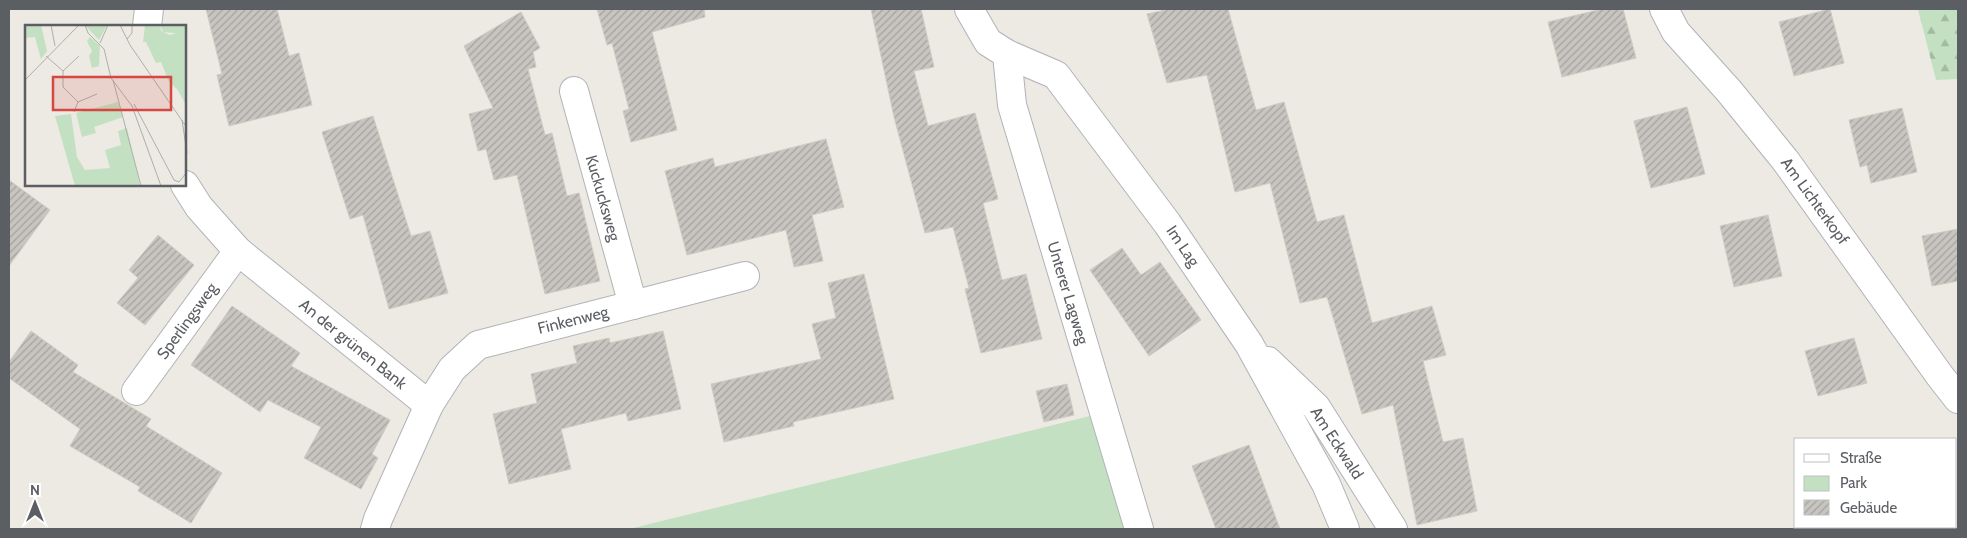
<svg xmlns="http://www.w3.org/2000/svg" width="1967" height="538" font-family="Cabin,sans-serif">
  <defs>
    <pattern id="forest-firs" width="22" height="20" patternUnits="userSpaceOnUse" patternTransform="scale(1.25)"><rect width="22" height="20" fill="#c3e1c2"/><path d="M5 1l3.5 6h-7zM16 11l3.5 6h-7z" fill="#a1baa1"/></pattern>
    <pattern id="building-hatch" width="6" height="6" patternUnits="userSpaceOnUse" patternTransform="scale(1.25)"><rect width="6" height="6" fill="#c8c5c0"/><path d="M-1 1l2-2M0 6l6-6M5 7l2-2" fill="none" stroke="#a5a39f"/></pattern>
  </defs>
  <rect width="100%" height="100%" fill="#eceae3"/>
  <polygon fill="url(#forest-firs)" points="1918,9 1958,9 1958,79 1936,80"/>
  <polygon fill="#c3e1c2" points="1090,416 1124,529 629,529"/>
  <g fill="url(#building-hatch)" stroke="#d0cbc2">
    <polygon points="206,9 277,9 289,56 299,53 312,105 229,126 217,75 222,74"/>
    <polygon points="597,9 704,9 705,17 652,32 677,130 631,142 623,111 629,109 612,43 607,45"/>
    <polygon points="871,9 921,9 934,67 914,71 928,126 975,113 998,199 983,203 1002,280 1026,274 1042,339 981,353 965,289 969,288 953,227 925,233 894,117"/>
    <polygon points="1170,9 1228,9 1256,110 1284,102 1317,222 1344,215 1372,323 1432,306 1446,355 1423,361 1443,442 1463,438 1477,511 1417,525 1393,405 1362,414 1327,297 1300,303 1270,183 1235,192 1207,75 1167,83 1147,14"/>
    <polygon points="1602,9 1623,9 1636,58 1562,77 1548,22"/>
    <polygon points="1830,9 1844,63 1794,76 1779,22"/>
    <polygon points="521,12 540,48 533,52 536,67 528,69 545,135 552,133 567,196 579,193 600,281 545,294 517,175 494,180 486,149 478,151 469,114 493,108 464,46"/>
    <polygon points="1687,107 1705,174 1651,188 1634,121"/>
    <polygon points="1902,108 1917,172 1871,183 1867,165 1860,167 1849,120"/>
    <polygon points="373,116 411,236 430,231 448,293 389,309 363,215 350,219 322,132"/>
    <polygon points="826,139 844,207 812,215 823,261 794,267 786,230 687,255 665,171 713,158 715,167"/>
    <polygon points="9,180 50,210 9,266"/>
    <polygon points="1768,215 1782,276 1734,287 1720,226"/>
    <polygon points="1958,229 1958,281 1932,286 1922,236"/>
    <polygon points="158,235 194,265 145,325 117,303 138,278 129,270"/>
    <polygon points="1122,248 1141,275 1160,262 1201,320 1149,356 1090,270"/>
    <polygon points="864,274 894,399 793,422 794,426 724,442 711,384 821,359 812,324 836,318 828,283"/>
    <polygon points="232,306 300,353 291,366 390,420 372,454 378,458 361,489 304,458 321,427 268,400 260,412 191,365"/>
    <polygon points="31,331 78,365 73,372 151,419 146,426 222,473 191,523 138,491 140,487 70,446 80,429 9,378 9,362"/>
    <polygon points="663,331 681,409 628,421 626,413 561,429 571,469 509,484 493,414 537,403 531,374 577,363 573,346 609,338 610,343"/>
    <polygon points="1854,338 1867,383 1818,396 1805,351"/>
    <polygon points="1067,384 1074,415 1044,422 1036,391"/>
    <polygon points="1249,445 1280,529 1216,529 1192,466"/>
  </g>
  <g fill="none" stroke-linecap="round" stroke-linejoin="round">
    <defs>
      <g id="street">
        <polyline points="969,9 988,42 1007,54 1056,75 1167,223 1249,344 1326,484 1345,529"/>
        <polyline points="1664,9 1676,32 1729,91 1785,160 1940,376 1958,399"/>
        <polyline points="147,26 149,9"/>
        <polyline points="1007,54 1012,105 1139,529"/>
        <polyline points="574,91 633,305"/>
        <polyline points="185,185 199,207 238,251 429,405 378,519 375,529"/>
        <polyline points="1268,361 1316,407 1393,529"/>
        <polyline points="136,391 238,251"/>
        <polyline points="429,405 452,369 478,345 745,276"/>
      </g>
    </defs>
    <use href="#street" stroke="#b0b3b7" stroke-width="30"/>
    <use href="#street" stroke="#fff" stroke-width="28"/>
  </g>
  <g text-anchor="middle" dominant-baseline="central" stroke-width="4" stroke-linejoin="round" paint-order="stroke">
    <g font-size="16" fill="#5b5e62" stroke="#fff">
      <text transform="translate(603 198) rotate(74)">Kuckucksweg</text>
      <text transform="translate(1815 201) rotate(54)">Am Lichterkopf</text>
      <text transform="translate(1183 246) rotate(56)">Im Lag</text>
      <text transform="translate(1068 293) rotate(73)">Unterer Lagweg</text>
      <text transform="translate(573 320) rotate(-14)">Finkenweg</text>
      <text transform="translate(187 321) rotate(-54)">Sperlingsweg</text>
      <text transform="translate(353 344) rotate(39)">An der grünen Bank</text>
      <text transform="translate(1337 443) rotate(57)">Am Eckwald</text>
    </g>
  </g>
  <g transform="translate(25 25)">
    <rect width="161" height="161" fill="#eceae3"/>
    <path d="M0,0H16L22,26L16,34L10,12L0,13ZM135,0H161V9L138,7Z" fill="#c3e1c2"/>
    <path d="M60,0H82L74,15ZM120,0H135L136,6L145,10L157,6L161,9V80L152,64L144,57L136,37L131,38L121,17H118Z" fill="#c3e1c2"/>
    <path d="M65,12L75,21L74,41L67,43L64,31L67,26L62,16ZM93,77L98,92L69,102L71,108L57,112L51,88ZM46,89L52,132L60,145L85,143L80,125L96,120L93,106L102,103L115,161H50L30,91Z" fill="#c3e1c2"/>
    <path fill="none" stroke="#aeaeab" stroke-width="1" d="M26,0L30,21M60,0L63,8L79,24L86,53L107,81L136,161M95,0L105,20L160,100M102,14L107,8V0M75,18L83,0M21,31L38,46V62L53,77L49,87M38,46L54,31M0,55L54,0M88,55L116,161M53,77L72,69M109,79L149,155L154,157L162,147M157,95L162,128"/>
    <path fill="#d44841" fill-opacity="0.15" stroke="#d44841" stroke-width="2.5" d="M28,52H146V85H28Z"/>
    <rect width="161" height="161" fill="none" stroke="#5b5e62" stroke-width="2.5"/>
  </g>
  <rect width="1967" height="538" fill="none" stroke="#5b5e62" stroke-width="20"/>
  <rect x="1794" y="438" width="162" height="90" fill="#ffffff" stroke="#bdbfc0"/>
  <rect x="1804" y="454" width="25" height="8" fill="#ffffff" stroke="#bdbfc0"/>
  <text x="1840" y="463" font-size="15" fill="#5b5e62">Straße</text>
  <rect x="1804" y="476" width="25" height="15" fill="#c3e1c2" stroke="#bdbfc0"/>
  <text x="1840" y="488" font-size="15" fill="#5b5e62">Park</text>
  <rect x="1804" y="500" width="25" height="15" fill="url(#building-hatch)" stroke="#bdbfc0"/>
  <text x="1840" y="513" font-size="15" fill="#5b5e62">Gebäude</text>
  <g transform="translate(35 503)" stroke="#ffffff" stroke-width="4" paint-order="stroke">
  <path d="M0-4L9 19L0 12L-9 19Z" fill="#5b5e62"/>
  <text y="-8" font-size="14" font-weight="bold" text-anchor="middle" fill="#5b5e62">N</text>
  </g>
</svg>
